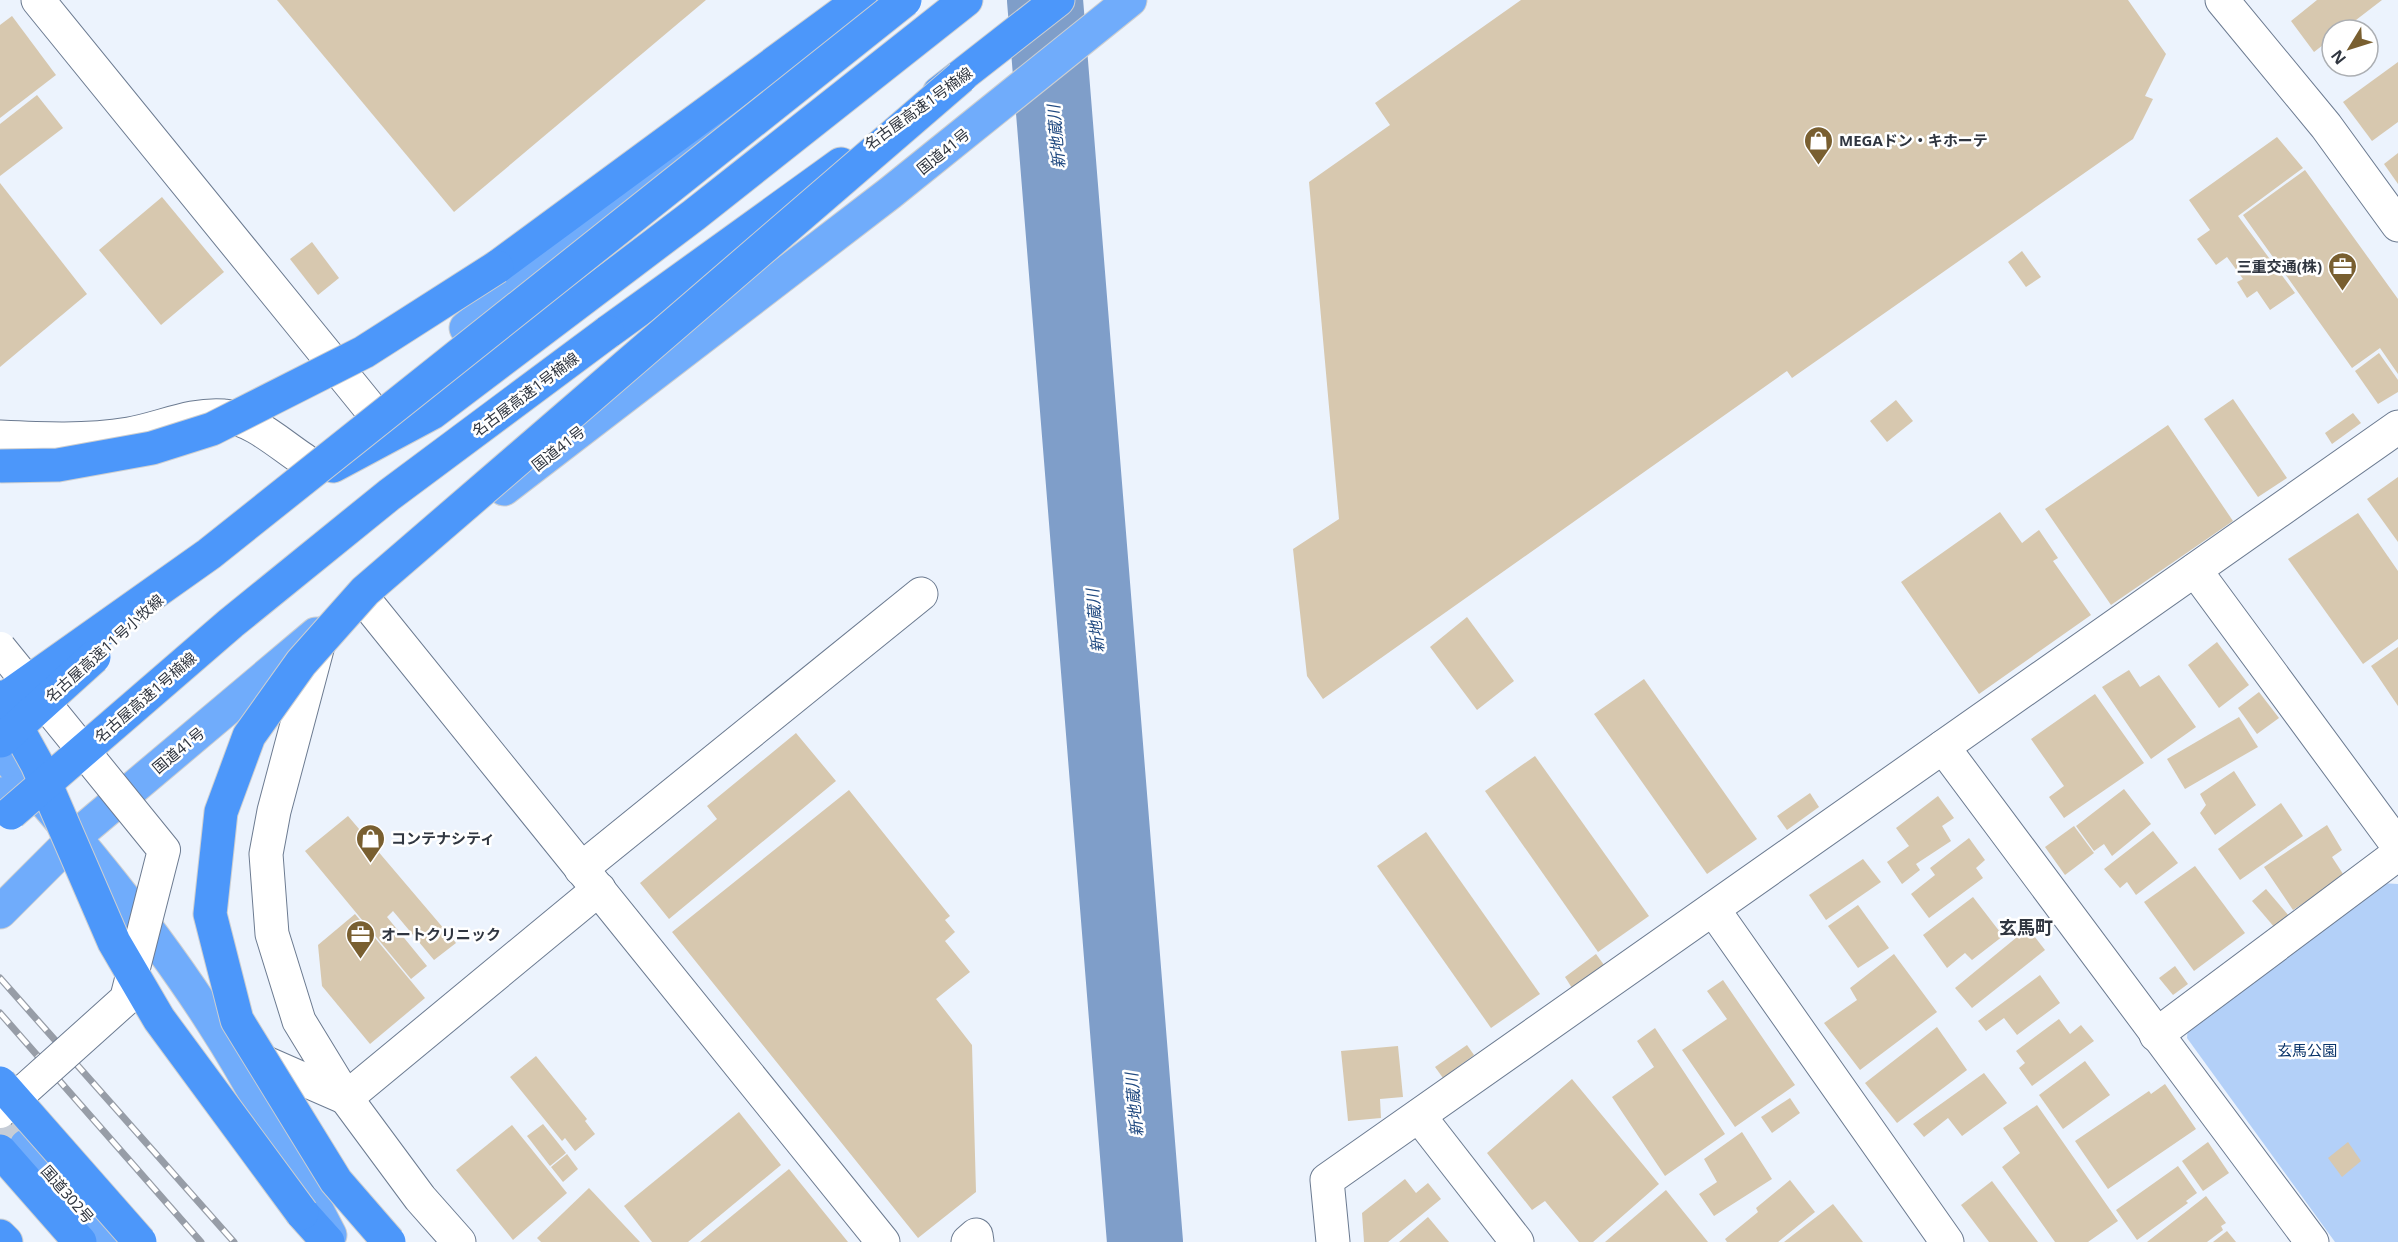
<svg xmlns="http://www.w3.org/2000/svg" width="2398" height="1242" font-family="'Noto Sans','Noto Sans JP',sans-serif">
  <rect width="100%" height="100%" fill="#ecf3fd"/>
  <polygon fill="#b3d0f8" points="2381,883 2398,884 2398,1242 2335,1242 2187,1038 2188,1026"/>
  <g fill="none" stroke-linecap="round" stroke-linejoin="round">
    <polyline stroke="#7f9ec9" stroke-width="76" points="1045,0 1145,1242"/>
  </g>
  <g fill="#d7c8af">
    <polygon points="277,0 706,0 454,212"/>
    <polygon points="1521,0 2128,0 2166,54 2145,96 2153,99 2133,139 1792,378 1787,371 1323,699 1307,676 1293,549 1339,519 1309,182 1390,125 1375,103"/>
    <polygon points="2317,0 2382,0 2343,30 2332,30 2332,38 2314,52 2291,21"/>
    <polygon points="12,16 56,75 0,118 0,25"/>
    <polygon points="2398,62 2398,122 2372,141 2343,102"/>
    <polygon points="37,95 63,128 0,176 0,124"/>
    <polygon points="2277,137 2303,168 2238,216 2295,293 2270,310 2257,291 2247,298 2237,282 2243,279 2227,257 2216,265 2197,239 2210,230 2189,200"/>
    <polygon points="2398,153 2398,184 2384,164"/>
    <polygon points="2305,170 2398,299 2398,374 2380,348 2352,368 2243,215"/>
    <polygon points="0,183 87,294 0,367"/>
    <polygon points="162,197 224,272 161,325 99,250"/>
    <polygon points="312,242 339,278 318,295 290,259"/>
    <polygon points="2022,251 2041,277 2026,287 2008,262"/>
    <polygon points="2379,353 2398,380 2398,392 2378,404 2355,371"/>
    <polygon points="2233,399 2287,478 2258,497 2204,419"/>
    <polygon points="1896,400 1913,421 1887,442 1870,421"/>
    <polygon points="2353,413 2361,423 2332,444 2325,433"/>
    <polygon points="2168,425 2233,521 2111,605 2045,509"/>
    <polygon points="2398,477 2398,542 2367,499"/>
    <polygon points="2000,512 2022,543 2039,530 2058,558 2053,561 2091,615 1979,694 1901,582"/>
    <polygon points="2358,513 2398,571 2398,639 2363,664 2288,559"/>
    <polygon points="1467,617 1514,681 1477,710 1430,647"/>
    <polygon points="2217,642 2249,685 2219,708 2188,665"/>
    <polygon points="2398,647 2398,706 2371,666"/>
    <polygon points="2129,670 2140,687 2159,675 2196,727 2151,759 2102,687"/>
    <polygon points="1644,679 1757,839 1707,874 1594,714"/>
    <polygon points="2259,692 2279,718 2257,734 2238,708"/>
    <polygon points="2095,694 2144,763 2064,818 2049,797 2064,786 2031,739"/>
    <polygon points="2239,717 2258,747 2185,789 2167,759"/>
    <polygon points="796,733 836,781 669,919 640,883 717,819 707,806"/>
    <polygon points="1535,756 1649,916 1598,952 1485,791"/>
    <polygon points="2234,771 2256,805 2215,835 2200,813 2206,805 2200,794"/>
    <polygon points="2124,789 2151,824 2112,856 2104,844 2094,851 2076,826"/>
    <polygon points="849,790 950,916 945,920 955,932 945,941 970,972 936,999 972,1045 976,1192 918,1238 672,932"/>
    <polygon points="1810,793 1819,807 1787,830 1777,816"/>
    <polygon points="1938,796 1954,818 1942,826 1951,841 1916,864 1920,870 1902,884 1887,862 1909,846 1896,828"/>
    <polygon points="2281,803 2303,836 2240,880 2218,849"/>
    <polygon points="348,816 456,943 434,960 393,911 387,917 427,966 411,979 305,851"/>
    <polygon points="2327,825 2342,850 2332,857 2345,877 2293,910 2264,867"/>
    <polygon points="2074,826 2094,853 2065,875 2045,847"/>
    <polygon points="2153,831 2178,863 2136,895 2127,882 2120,888 2104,869"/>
    <polygon points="1426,832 1540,994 1491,1028 1377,866"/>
    <polygon points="1969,838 1985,860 1976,868 1983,878 1929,918 1911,894 1935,875 1930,868"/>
    <polygon points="1863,859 1881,882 1826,920 1809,895"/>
    <polygon points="2195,866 2245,933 2194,971 2144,902"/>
    <polygon points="2266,889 2289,916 2275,928 2252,901"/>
    <polygon points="1973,897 2003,936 1972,960 1965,953 1947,968 1923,935"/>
    <polygon points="1858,905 1889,948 1858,968 1828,926"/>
    <polygon points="355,914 425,998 370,1044 322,986 318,945"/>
    <polygon points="2028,928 2045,950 1972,1008 1955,988"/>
    <polygon points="1596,954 1604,965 1572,988 1565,977"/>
    <polygon points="1894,954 1937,1012 1860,1070 1824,1023 1857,1000 1850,988"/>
    <polygon points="2175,966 2188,984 2173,995 2159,978"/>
    <polygon points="2040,975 2060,1003 2017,1035 2004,1018 1986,1031 1978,1021"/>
    <polygon points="1723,980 1795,1085 1735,1127 1682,1050 1727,1019 1707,991"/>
    <polygon points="2059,1019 2070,1034 2081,1025 2094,1041 2032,1086 2019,1068 2025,1063 2016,1051"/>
    <polygon points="1937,1027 1967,1070 1897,1123 1865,1083"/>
    <polygon points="1655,1028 1725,1134 1665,1176 1612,1097 1654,1067 1637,1041"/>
    <polygon points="1467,1045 1474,1055 1443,1078 1435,1067"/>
    <polygon points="1398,1046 1403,1097 1380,1099 1381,1118 1348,1121 1341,1051"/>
    <polygon points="536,1056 587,1119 585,1121 595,1134 575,1151 565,1138 562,1141 510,1077"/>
    <polygon points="2085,1061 2110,1095 2063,1129 2039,1095"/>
    <polygon points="1984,1073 2007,1103 1962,1136 1948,1118 1924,1137 1913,1124"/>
    <polygon points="1572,1079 1659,1184 1593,1242 1579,1242 1545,1201 1532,1210 1487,1153"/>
    <polygon points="2165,1084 2196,1129 2108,1189 2075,1141 2149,1091 2151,1094"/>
    <polygon points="1790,1098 1800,1113 1772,1133 1761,1117"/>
    <polygon points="2037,1105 2118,1221 2088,1242 2055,1242 2002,1167 2020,1153 2003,1128"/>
    <polygon points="739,1112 781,1165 688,1242 652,1242 624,1206"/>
    <polygon points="543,1124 566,1153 550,1166 527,1136"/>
    <polygon points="512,1125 567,1193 513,1240 456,1170"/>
    <polygon points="1742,1132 1772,1179 1714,1216 1699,1194 1717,1182 1704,1159"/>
    <polygon points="2208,1142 2229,1173 2203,1191 2182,1161"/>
    <polygon points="2348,1142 2361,1161 2342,1177 2328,1158"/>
    <polygon points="567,1154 578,1169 563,1182 551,1167"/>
    <polygon points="2178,1166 2197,1193 2186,1201 2188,1203 2137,1240 2116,1210"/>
    <polygon points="789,1169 848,1242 700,1242"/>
    <polygon points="1405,1179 1416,1193 1428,1183 1441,1199 1388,1242 1364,1242 1362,1213"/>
    <polygon points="1790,1180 1815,1212 1778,1242 1727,1242 1725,1239 1758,1212 1756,1208"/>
    <polygon points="1992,1181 2038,1242 1989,1242 1961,1205"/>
    <polygon points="589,1188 640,1242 541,1242 537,1238"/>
    <polygon points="1666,1190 1708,1242 1605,1242"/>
    <polygon points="2206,1196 2226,1223 2221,1226 2223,1230 2207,1242 2147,1242"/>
    <polygon points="1833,1204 1863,1242 1784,1242"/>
    <polygon points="1428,1217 1449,1242 1399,1242"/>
    <polygon points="2227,1231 2236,1242 2213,1242"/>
  </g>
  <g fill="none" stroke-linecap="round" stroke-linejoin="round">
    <polyline stroke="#c6cdd7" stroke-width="33" stroke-dasharray="33 16" stroke-linecap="butt" points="0,1116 26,1146"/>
    <defs>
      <g id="minor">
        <polyline points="38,0 369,407"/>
        <polyline points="2222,0 2326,126 2398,225"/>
        <path d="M0,437C43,439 86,441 129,434C159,429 192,413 224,416C252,418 281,445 304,460"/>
        <polyline points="2195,570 2398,846"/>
        <polyline points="363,598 883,1242"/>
        <polyline points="321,634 274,811 266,854 272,934 299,1021 346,1098 420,1198 459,1242"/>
        <polyline points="1943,747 2312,1242"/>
        <polyline points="581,869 921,594"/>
        <polyline points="1713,909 1947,1242"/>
        <polyline points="2156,1035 2398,854"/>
        <polyline points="248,1055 346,1098 599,889"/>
        <polyline points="1419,1116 1517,1242"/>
        <polyline points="968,1242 976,1235 977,1242"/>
        <polyline points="1333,1242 1327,1180 2398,427"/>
      </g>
      <g id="trunk">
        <polyline points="466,328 760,92"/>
        <polyline points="504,489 890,193 1130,0"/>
        <path d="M0,750C76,837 151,926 213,1023C257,1091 293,1164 330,1235"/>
        <polyline points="0,794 18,792 44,801"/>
        <polyline points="0,912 76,836 316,634"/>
        <polyline points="26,1146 110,1242"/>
      </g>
      <g id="motorway">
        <polyline points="939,93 1058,0"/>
        <polyline points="497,267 860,0"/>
        <polyline points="608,332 841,164"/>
        <polyline points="333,466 432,413 694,215 966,0"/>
        <polyline points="0,1151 80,1242"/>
        <polyline points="302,1213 328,1242"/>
        <polyline points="0,1236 6,1242"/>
      </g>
    </defs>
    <use href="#minor" stroke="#6c7b91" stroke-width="35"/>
    <use href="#trunk" stroke="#cdcfd1" stroke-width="35"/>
    <use href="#motorway" stroke="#cdcfd1" stroke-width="35"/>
    <use href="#minor" stroke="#fff" stroke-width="33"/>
    <use href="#trunk" stroke="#70acfb" stroke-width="33"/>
    <use href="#motorway" stroke="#4c97fa" stroke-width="33"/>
    <defs>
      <g id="rail">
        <polyline points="0,978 234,1242"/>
        <polyline points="0,1013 201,1242"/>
      </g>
    </defs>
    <use href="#rail" stroke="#979da7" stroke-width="7"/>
    <use href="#rail" stroke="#fff" stroke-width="4.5" stroke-dasharray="14" stroke-linecap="butt"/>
    <defs>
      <polyline id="pedestrian-bridge" points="0,648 164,850 126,999 0,1112"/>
      <g id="motorway-bridge">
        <polyline points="0,466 58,465 152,448 212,429 364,352 497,267"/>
        <polyline points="0,697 37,764 114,942 159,1019 302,1213"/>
        <polyline points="0,702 209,554 905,0"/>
        <polyline points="1,741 94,657"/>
        <polyline points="11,813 231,623 389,495 608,332"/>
        <polyline points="0,1083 140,1242"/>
        <polyline points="389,1242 336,1181 237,1020 210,914 221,812 249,736 301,663 365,591 961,77"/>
      </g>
    </defs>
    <use href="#pedestrian-bridge" stroke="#6c7b91" stroke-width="34" stroke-linecap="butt"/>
    <use href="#motorway-bridge" stroke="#cdcfd1" stroke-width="35" stroke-linecap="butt"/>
    <use href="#pedestrian-bridge" stroke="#fff" stroke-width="32"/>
    <use href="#motorway-bridge" stroke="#4c97fa" stroke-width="33"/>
  </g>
  <defs>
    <symbol id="shop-pin" viewBox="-11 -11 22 30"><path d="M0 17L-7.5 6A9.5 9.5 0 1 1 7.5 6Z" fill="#795f30" stroke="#fff"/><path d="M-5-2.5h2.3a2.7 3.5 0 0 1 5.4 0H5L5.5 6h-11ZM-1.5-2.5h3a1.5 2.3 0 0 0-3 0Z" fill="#fff"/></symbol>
    <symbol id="office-pin" viewBox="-11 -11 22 30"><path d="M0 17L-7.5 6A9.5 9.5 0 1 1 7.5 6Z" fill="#795f30" stroke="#fff"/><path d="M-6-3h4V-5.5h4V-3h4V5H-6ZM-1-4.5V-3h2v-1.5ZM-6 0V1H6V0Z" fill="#fff"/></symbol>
  </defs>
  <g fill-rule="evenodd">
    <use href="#shop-pin" x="1802" y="124" width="33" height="45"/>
    <use href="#office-pin" x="2326" y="250" width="33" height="45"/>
    <use href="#shop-pin" x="354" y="822" width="33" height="45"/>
    <use href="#office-pin" x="344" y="918" width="33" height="45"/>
  </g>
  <g text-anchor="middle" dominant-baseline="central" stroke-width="5" stroke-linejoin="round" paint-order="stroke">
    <g font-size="15" fill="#303640" stroke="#fff">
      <text transform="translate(918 108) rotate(-36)">名古屋高速1号楠線</text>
      <text transform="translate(943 151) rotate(-39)">国道41号</text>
      <text transform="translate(525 394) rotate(-37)">名古屋高速1号楠線</text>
      <text transform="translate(558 448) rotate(-38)">国道41号</text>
      <text transform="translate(104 648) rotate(-42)">名古屋高速11号小牧線</text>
      <text transform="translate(145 697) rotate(-41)">名古屋高速1号楠線</text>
      <text transform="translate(178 750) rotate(-40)">国道41号</text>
      <text transform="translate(68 1194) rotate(49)">国道302号</text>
    </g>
    <g font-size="15" font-weight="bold" fill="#303640" stroke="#fff" text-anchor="start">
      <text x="1839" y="140">MEGAドン・キホーテ</text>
      <text x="2322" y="266" text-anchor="end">三重交通(株)</text>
      <text x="391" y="838">コンテナシティ</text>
      <text x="381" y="934">オートクリニック</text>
    </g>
    <g font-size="15" fill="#0a356a" stroke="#fff">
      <text x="2307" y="1050">玄馬公園</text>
    </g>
    <g font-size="16" font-style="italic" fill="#214a81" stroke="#fff">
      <text transform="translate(1056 137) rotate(-95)">新地蔵川</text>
      <text transform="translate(1095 621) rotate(-95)">新地蔵川</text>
      <text transform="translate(1134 1105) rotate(-95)">新地蔵川</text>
    </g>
    <g font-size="18" font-weight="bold" fill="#303640" stroke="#fff">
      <text x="2026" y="927">玄馬町</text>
    </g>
  </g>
  <g transform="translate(2350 48) rotate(232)"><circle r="28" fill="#ffffff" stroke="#acafb3" stroke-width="1.5"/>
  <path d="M0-4.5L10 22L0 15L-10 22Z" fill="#795f30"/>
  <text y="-9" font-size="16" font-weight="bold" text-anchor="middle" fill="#303640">N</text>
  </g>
</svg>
